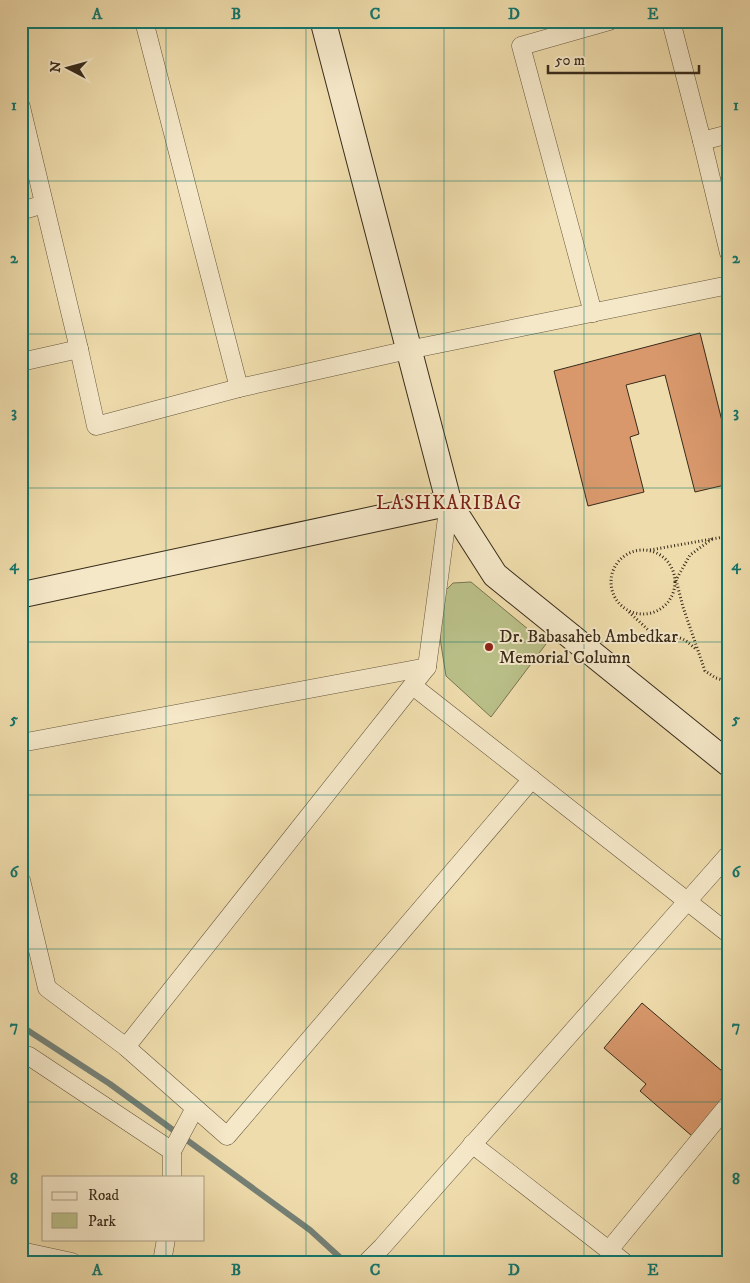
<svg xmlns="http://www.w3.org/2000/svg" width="750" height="1283" font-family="'IM FELL DW Pica',serif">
  <rect width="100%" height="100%" fill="#efdcac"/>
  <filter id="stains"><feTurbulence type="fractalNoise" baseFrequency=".004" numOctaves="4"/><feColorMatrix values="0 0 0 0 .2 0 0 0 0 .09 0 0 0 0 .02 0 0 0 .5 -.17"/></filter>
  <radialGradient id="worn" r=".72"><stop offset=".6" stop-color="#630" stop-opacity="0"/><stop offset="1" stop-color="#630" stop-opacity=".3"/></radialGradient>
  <polygon fill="#bac089" stroke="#797652" points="471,582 546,644 491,717 446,676 440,638 441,595 453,583"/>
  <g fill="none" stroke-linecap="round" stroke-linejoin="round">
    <polyline stroke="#758076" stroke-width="6" points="21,1026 110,1084 310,1230 345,1262"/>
  </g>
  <g fill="#d8986c" stroke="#382b1a">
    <polygon points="700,333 729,449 729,484 695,492 665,375 626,385 639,434 630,437 644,492 588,506 554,371"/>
    <polygon points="642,1003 729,1077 729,1092 692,1136 640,1091 646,1084 604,1048"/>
  </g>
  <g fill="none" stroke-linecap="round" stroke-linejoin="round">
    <defs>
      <g id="street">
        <polyline points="671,21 702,141 729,134"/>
        <polyline points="21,107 79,349 21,362"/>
        <polyline points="702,141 729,253"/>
        <polyline points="21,211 44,204"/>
        <polyline points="593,313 521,46 609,21"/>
        <polyline points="79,349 96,426 239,388 144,21"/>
        <polyline points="239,388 408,350 729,285"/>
        <polyline points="413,686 729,934"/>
        <polyline points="21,743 427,667 449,503"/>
        <polyline points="21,880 47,988 126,1047 427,667"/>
        <polyline points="126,1047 227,1136 532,779"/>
        <polyline points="21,1054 29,1056 172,1151 172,1177"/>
        <polyline points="472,1144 624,1262"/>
        <polyline points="172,1151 195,1108"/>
        <polyline points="609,1250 729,1104"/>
        <polyline points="21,1251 72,1262"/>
        <polyline points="162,1262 166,1239"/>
        <polyline points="367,1262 382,1247 729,854"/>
      </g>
      <g id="secondary">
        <polyline points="323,21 449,503 495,575 729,764"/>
        <polyline points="21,595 449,503"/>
      </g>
    </defs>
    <use href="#street" stroke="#66573e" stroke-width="19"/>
    <use href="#secondary" stroke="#382b1a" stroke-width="27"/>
    <g stroke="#382b1a" stroke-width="3" stroke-dasharray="1 2.5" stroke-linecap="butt">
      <polyline points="712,539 690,555 676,580 683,607 705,671 716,678 729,682"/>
      <circle cx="643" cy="582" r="32"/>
      <polyline points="650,550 729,536"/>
      <path d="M629,612L660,641C679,634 682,637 697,650"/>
    </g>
    <use href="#street" stroke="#f5e8c9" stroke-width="18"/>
    <use href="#secondary" stroke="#f5e8c9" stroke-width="25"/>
  </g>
  <path fill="none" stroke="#0f766e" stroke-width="1" stroke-opacity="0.55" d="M166,21V1177M306,21V1262M444,21V1262M584,21V1262M21,181H729M21,334H729M21,488H729M21,642H729M21,795H729M21,949H729M21,1102H729M166,1239V1262"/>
  <circle fill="#8f2418" stroke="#f5e8c9" stroke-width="2" cx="489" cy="647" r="5"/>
  <g text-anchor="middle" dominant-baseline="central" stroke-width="4" stroke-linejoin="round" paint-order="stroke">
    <g font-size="18" fill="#382b1a" stroke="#f5e8c9" text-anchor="start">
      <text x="499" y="637">Dr. Babasaheb Ambedkar<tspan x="499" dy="21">Memorial Column</tspan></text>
    </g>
    <g font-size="19" letter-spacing="1" fill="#7a1f14" stroke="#f5e8c9">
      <text x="449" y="503">LASHKARIBAG</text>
    </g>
  </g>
  <rect width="750" height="1283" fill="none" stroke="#efdcac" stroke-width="55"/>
  <rect x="42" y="1176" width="162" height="65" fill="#f5e8c9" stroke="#a99c83"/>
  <rect x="52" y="1192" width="25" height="8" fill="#f5e8c9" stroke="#a99c83"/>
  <text x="88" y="1200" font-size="15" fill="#382b1a">Road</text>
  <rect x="52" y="1213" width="25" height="15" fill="#bac089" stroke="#a99c83"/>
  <text x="88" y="1226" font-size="15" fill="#382b1a">Park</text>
  <g transform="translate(68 68) rotate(276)" stroke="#f5e8c9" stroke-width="4" paint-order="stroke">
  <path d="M0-4L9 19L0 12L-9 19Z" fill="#382b1a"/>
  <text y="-8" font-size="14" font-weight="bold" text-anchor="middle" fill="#382b1a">N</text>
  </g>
  <path d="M548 65v8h151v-8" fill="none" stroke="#382b1a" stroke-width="2.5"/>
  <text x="555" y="65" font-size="15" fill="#382b1a" stroke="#f5e8c9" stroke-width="4" paint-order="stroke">50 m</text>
  <rect x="28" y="28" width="694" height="1228" fill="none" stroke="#0f766e" stroke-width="2"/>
  <g font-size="16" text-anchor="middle" font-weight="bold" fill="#0f766e">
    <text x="97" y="19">A</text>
    <text x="236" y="19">B</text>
    <text x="375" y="19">C</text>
    <text x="514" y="19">D</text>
    <text x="653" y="19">E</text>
    <text x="14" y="110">1</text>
    <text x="736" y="110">1</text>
    <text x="14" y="263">2</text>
    <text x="736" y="263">2</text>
    <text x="14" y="417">3</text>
    <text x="736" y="417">3</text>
    <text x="14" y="570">4</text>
    <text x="736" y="570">4</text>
    <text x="14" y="724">5</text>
    <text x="736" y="724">5</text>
    <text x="14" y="877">6</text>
    <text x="736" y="877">6</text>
    <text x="14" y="1031">7</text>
    <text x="736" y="1031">7</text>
    <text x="14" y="1184">8</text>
    <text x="736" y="1184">8</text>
    <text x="97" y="1275">A</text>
    <text x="236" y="1275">B</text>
    <text x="375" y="1275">C</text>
    <text x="514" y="1275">D</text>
    <text x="653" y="1275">E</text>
  </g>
  <rect width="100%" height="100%" filter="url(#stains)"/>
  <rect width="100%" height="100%" fill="url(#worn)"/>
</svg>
